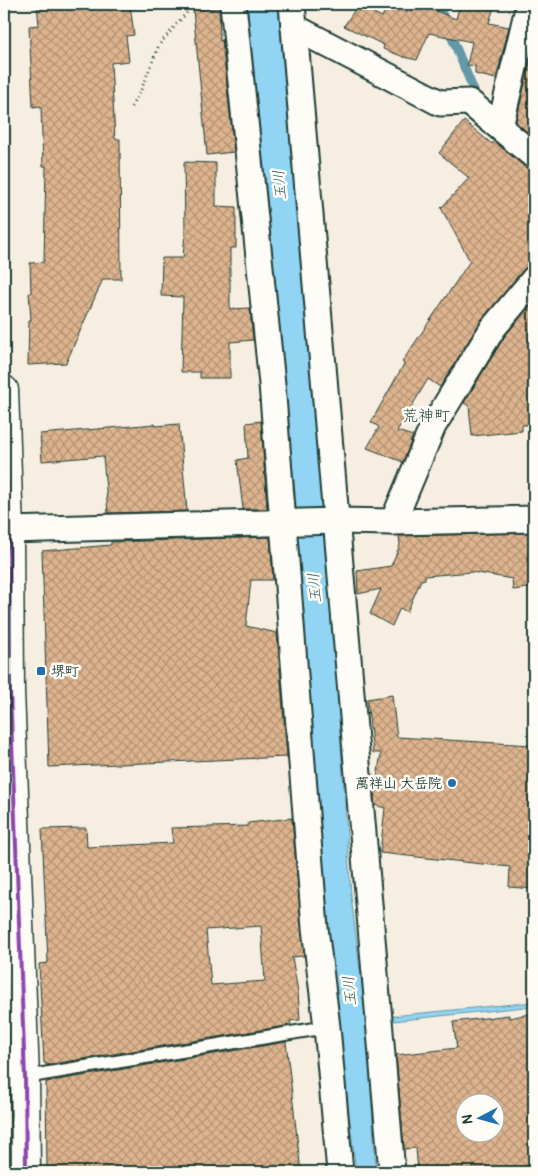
<svg xmlns="http://www.w3.org/2000/svg" width="538" height="1176" font-family="Pangolin,'Klee One',sans-serif">
  <defs>
    <pattern id="building-cross-hatch" width="8" height="8" patternUnits="userSpaceOnUse" patternTransform="scale(1.25)"><rect width="8" height="8" fill="#deb48e"/><path d="M0 0l8 8M0 8l8-8" fill="none" stroke="#b39475"/></pattern>
  </defs>
  <rect width="100%" height="100%" fill="#f7eee2"/>
  <filter id="ink" filterUnits="userSpaceOnUse"><feTurbulence type="fractalNoise" baseFrequency=".02" numOctaves="2"/><feDisplacementMap in="SourceGraphic" scale="10" xChannelSelector="R" yChannelSelector="G"/><feConvolveMatrix kernelMatrix="1 2 1 2 8 2 1 2 1" color-interpolation-filters="sRGB"/></filter>
  <g filter="url(#ink)">
    <g fill="#92d4f3" stroke="#6498a7">
      <polygon points="247,4 278,4 321,494 327,533 351,896 367,1026 376,1172 356,1172 336,1006 322,868 295,532 296,504 266,187"/>
      <polygon points="534,1002 534,1006 393,1021 392,1016"/>
    </g>
    <g fill="none" stroke-linecap="round" stroke-linejoin="round">
      <polyline stroke="#6498a7" stroke-width="9" points="438,4 474,91"/>
    </g>
    <g fill="url(#building-cross-hatch)" stroke="#1f3d34" fill-rule="evenodd">
      <polygon points="37,4 130,4 134,35 126,36 129,61 111,63 115,139 120,139 121,279 103,279 66,363 28,365 29,320 31,320 29,293 31,293 30,263 44,262 46,166 43,166 41,106 33,107 29,26 39,25"/>
      <polygon points="388,4 410,13 414,4 419,4 456,19 460,4 495,4 489,23 509,27 496,79 475,74 475,66 467,65 472,42 429,33 417,60 404,57 383,49 384,45 344,26 358,5 382,17"/>
      <polygon points="219,8 220,41 222,40 234,152 207,155 193,10"/>
      <polygon points="534,44 534,138 516,122"/>
      <polygon points="464,121 492,144 494,141 525,167 534,170 534,265 529,266 523,270 482,319 440,387 428,379 397,431 413,436 403,462 367,448 379,427 371,422 404,364 402,362 470,261 441,208 469,178 439,153"/>
      <polygon points="184,162 216,163 216,206 236,207 236,248 230,248 230,309 250,308 253,340 230,342 230,378 200,378 200,372 181,372 183,297 161,296 162,258 183,258 185,232"/>
      <polygon points="534,301 534,425 522,425 522,431 472,436 469,406 464,403 505,336"/>
      <polygon points="261,421 267,509 243,509 237,460 248,458 246,423"/>
      <polygon points="155,424 156,426 179,424 187,511 108,513 103,456 42,461 40,434"/>
      <polygon points="534,533 534,587 513,590 512,579 472,572 425,576 425,579 421,580 407,612 400,608 392,626 370,614 381,589 358,594 357,571 391,566 400,545 399,536"/>
      <polygon points="270,537 273,580 251,580 246,626 277,633 287,757 49,767 42,551 111,545 111,542"/>
      <polygon points="392,695 397,737 531,745 529,762 534,763 534,889 509,887 510,867 380,853 385,808 375,805 374,798 381,753 373,753 367,699"/>
      <path d="M292,818L304,956L292,957L298,992L300,1020L290,1021L291,1025L46,1065V1063H44L39,964L48,963L42,829L86,828L87,847L173,843L171,828L248,826V823ZM261,926L265,981L211,985L206,930Z"/>
      <path d="M534,1013V1172H418L416,1148L404,1149L396,1055L457,1048L453,1022L509,1015V1018ZM466,1104H496V1134H466Z"/>
      <polygon points="286,1042 301,1172 47,1172 46,1082"/>
    </g>
    <g fill="none" stroke-linecap="round" stroke-linejoin="round">
      <defs>
        <polyline id="service" points="25,1077 327,1027"/>
        <g id="minor">
          <polyline points="233,4 272,384 315,928 327,1027 340,1172"/>
          <polyline points="292,4 392,1172"/>
          <polyline points="294,27 440,103 469,102 534,156"/>
          <polyline points="500,127 529,4"/>
          <polyline points="393,522 433,426 493,328 534,279"/>
          <polyline points="9,530 337,521 393,522 534,519"/>
        </g>
        <polyline id="secondary" points="4,390 9,530 10,691 25,1077 26,1172"/>
      </defs>
      <use href="#service" stroke="#1f3d34" stroke-width="16"/>
      <use href="#minor" stroke="#1f3d34" stroke-width="29"/>
      <use href="#secondary" stroke="#1f3d34" stroke-width="31"/>
      <polyline stroke="#1f3d34" stroke-width="3" stroke-dasharray="1 4" stroke-linecap="butt" points="131,107 141,90 159,45 194,4"/>
      <use href="#service" stroke="#fdfcf7" stroke-width="12"/>
      <use href="#minor" stroke="#fdfcf7" stroke-width="25"/>
      <use href="#secondary" stroke="#fdfcf7" stroke-width="28"/>
      <defs>
        <polyline id="bus-1" points="4,390 9,530 10,691 25,1077 26,1172"/>
      </defs>
      <use href="#bus-1" stroke="#fdfcf7" stroke-width="8"/>
      <use href="#bus-1" stroke="#8e44ad" stroke-width="4"/>
    </g>
  </g>
  <g fill="#1f6fb2" stroke="#fdfcf7" stroke-width="2">
    <rect x="36" y="666" width="10" height="10" rx="2.5"/>
    <circle cx="452" cy="783" r="5"/>
  </g>
  <g text-anchor="middle" dominant-baseline="central" stroke-width="5" stroke-linejoin="round" paint-order="stroke">
    <g font-size="14" font-weight="bold" fill="#1f3d34" stroke="#fdfcf7" text-anchor="start">
      <text x="51" y="671">堺町</text>
      <text x="442" y="783" text-anchor="end">萬祥山 大岳院</text>
    </g>
    <g font-size="15" font-style="italic" fill="#365b5a" stroke="#fdfcf7">
      <text transform="translate(280 185) rotate(-95)">玉川</text>
      <text transform="translate(315 588) rotate(-95)">玉川</text>
      <text transform="translate(350 991) rotate(-95)">玉川</text>
    </g>
    <g font-size="16" fill="#1f3d34" stroke="#fdfcf7">
      <text x="426" y="416">荒神町</text>
    </g>
  </g>
  <rect width="538" height="1176" fill="none" stroke="#fdfcf7" stroke-width="20"/>
  <rect x="10" y="10" width="518" height="1156" fill="none" stroke="#1f3d34" stroke-width="2" filter="url(#ink)"/>
  <g transform="translate(480 1118) rotate(264)"><circle r="24" fill="#fdfcf7" stroke="#a4b0a9"/>
  <path d="M0-4L9 19L0 12L-9 19Z" fill="#1f6fb2"/>
  <text y="-8" font-size="14" font-weight="bold" text-anchor="middle" fill="#1f3d34">N</text>
  </g>
</svg>
